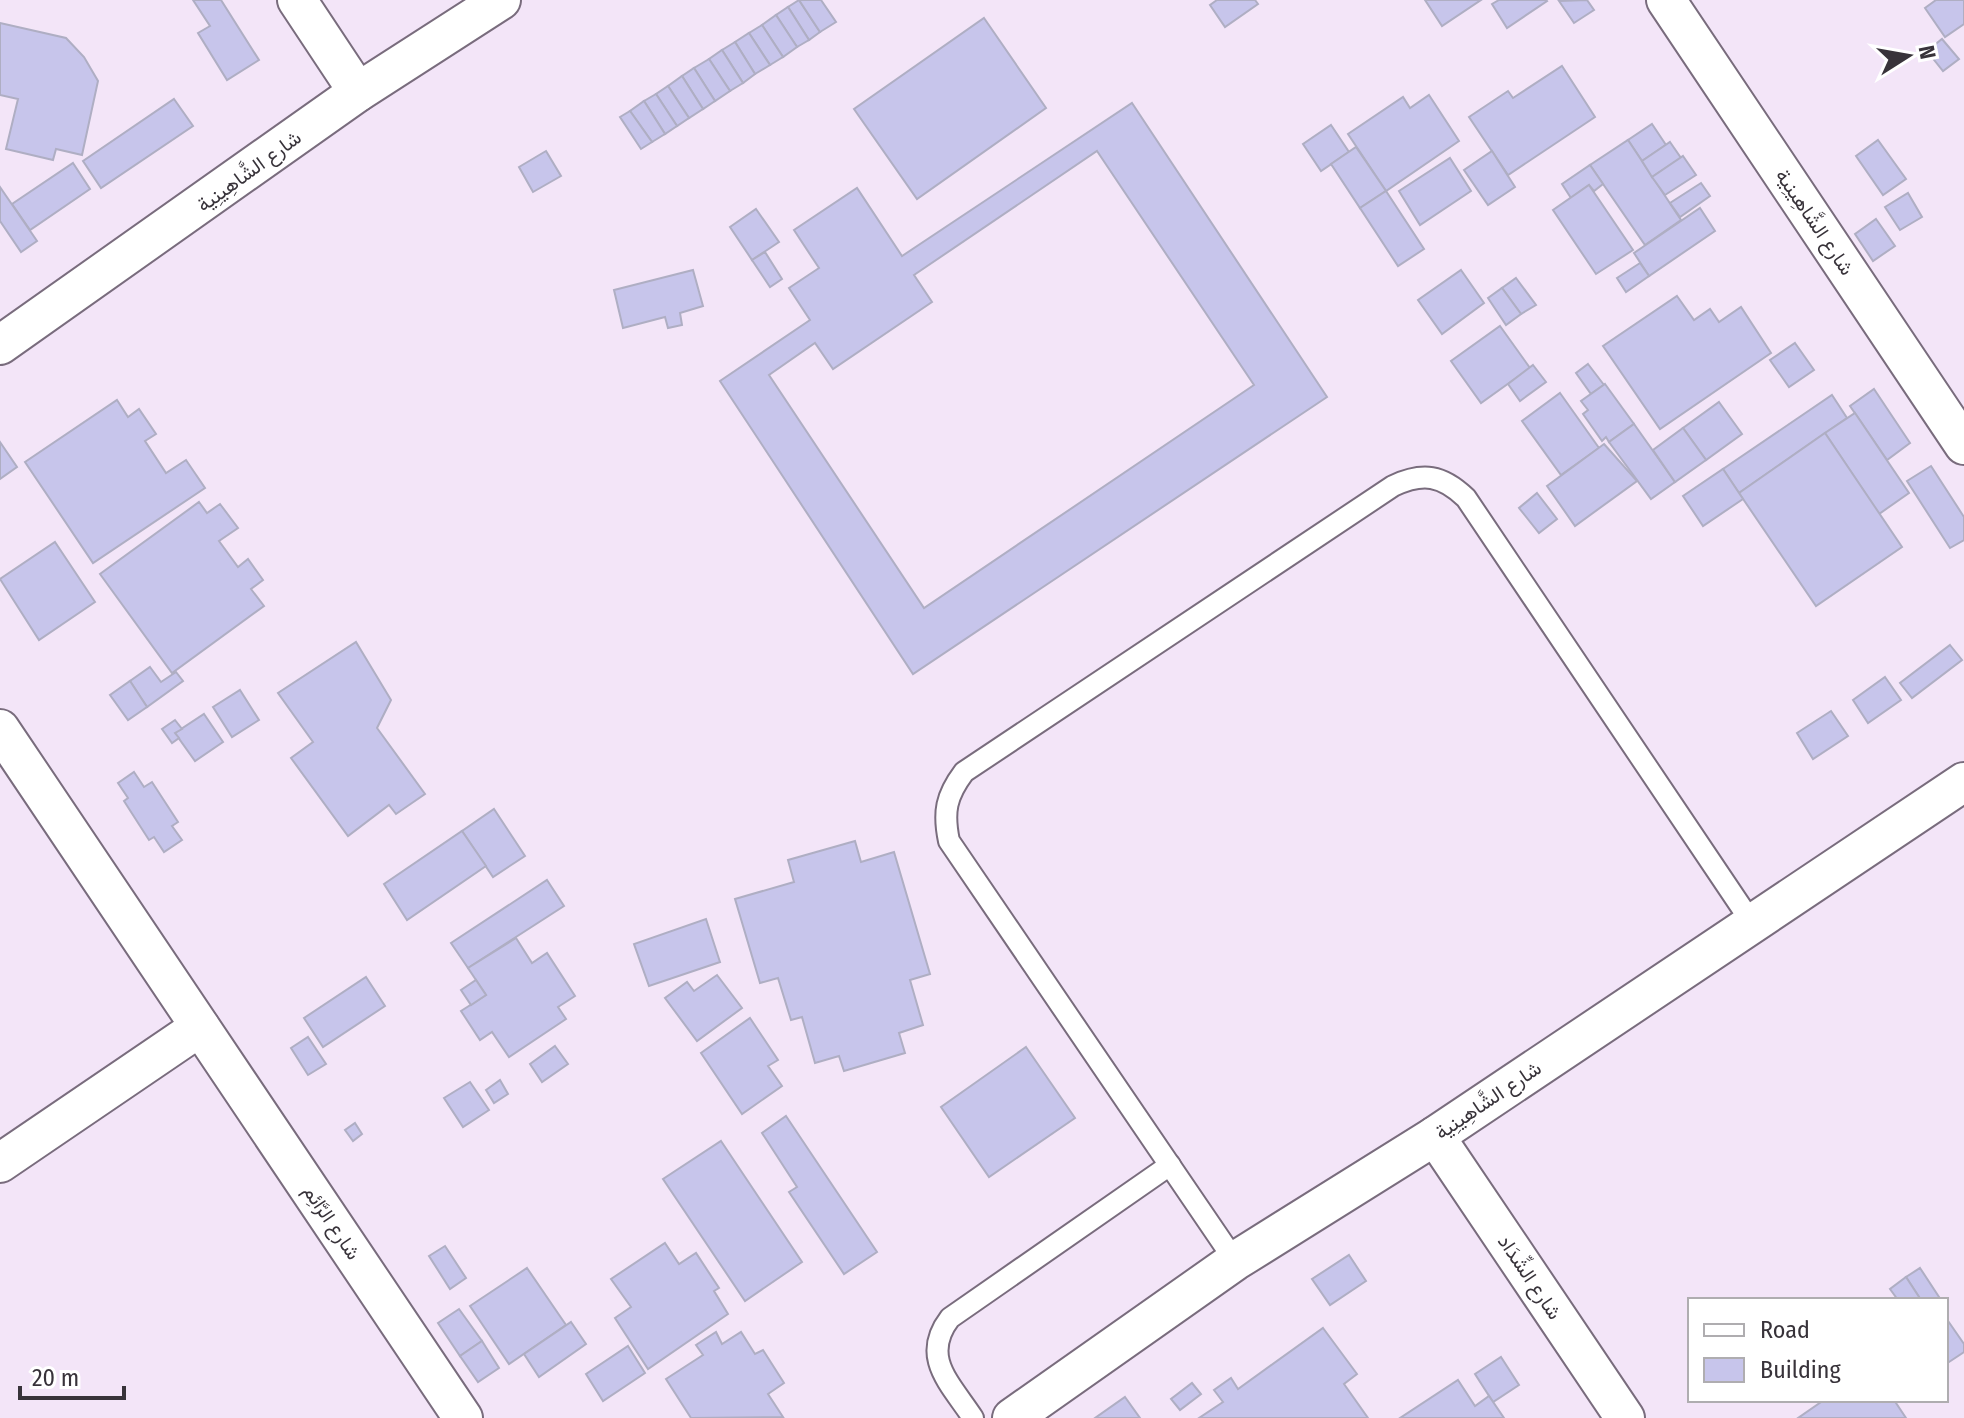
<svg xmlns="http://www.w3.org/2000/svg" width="1964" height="1418" font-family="'Fira Sans Condensed',Vazirmatn,sans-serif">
  <rect width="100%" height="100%" fill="#f3e5f8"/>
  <g fill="#c7c5eb" stroke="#afaec3" stroke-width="2" fill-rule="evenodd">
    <polygon points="193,0 221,0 259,60 227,80 198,33 210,26"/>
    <polygon points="799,0 820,32 809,40 788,7"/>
    <polygon points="799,0 821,0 836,22 820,32"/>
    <polygon points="1217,0 1255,0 1258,4 1225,27 1210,5"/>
    <polygon points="1425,0 1481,0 1442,26"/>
    <polygon points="1499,0 1546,0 1547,1 1507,28 1492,4"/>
    <polygon points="1587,0 1594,10 1574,23 1559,1"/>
    <polygon points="1936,0 1964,0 1964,24 1945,37 1925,8"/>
    <polygon points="788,7 809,40 797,47 776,15"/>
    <polygon points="776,15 797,47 783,57 762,25"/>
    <polygon points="984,18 1046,108 917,199 854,109"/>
    <polygon points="0,23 66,38 84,57 98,81 82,155 56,149 53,160 6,149 18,99 0,95"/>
    <polygon points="762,25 783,57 770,65 749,33"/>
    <polygon points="749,33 770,65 755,74 735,42"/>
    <polygon points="1942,39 1959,59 1943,71 1927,51"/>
    <polygon points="735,42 755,74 743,83 722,50"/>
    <polygon points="722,50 743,83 730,91 709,59"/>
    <polygon points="709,59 730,91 715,101 694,68"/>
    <polygon points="1562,66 1595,117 1508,175 1469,117 1508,91 1513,98"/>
    <polygon points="694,68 715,101 703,109 682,76"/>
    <polygon points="682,76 703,109 689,118 668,86"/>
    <polygon points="668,86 689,118 677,126 656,94"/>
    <polygon points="656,94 677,126 665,134 644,101"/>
    <polygon points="1429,95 1459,141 1386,191 1348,134 1403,97 1410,108"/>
    <polygon points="174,99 193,126 101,188 83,161"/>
    <polygon points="644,101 665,134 652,142 630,111"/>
    <path d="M1132,103L1327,397L913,674L720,381L810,320L789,288L819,268L794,230L857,188L902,256ZM1097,151L1254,385L924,608L769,375L815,343L833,369L932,302L914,275Z"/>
    <polygon points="630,111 652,142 641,149 620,117"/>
    <polygon points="1652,124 1666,145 1642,161 1628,140"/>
    <polygon points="1331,125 1349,152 1321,171 1303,144"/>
    <polygon points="1628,140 1681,220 1645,245 1590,165"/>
    <polygon points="1878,140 1906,179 1883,195 1856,156"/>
    <polygon points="1670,142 1681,158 1652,177 1642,161"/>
    <polygon points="1356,147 1386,191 1360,208 1331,164"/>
    <polygon points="546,151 561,176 533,192 519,167"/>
    <polygon points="1492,151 1515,187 1488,205 1464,170"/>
    <polygon points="1683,156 1696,175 1665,195 1652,177"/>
    <polygon points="1450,158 1471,191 1420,225 1399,191"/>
    <polygon points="73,163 90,189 30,230 12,204"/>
    <polygon points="1590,165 1603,184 1594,191 1589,185 1571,198 1562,184"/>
    <polygon points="1701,183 1710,196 1680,217 1670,203"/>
    <polygon points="1589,185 1633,250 1596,274 1553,210"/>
    <polygon points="0,187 37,241 21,252 0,221"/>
    <polygon points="1386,191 1424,249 1398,266 1360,208"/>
    <polygon points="1908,193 1922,217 1900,230 1885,207"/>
    <polygon points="1700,208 1715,231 1649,276 1634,253"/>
    <polygon points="756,209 779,242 752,260 730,227"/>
    <polygon points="1876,219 1895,246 1873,261 1855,234"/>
    <polygon points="765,252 782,279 770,287 752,260"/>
    <polygon points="1640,263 1649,276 1626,292 1617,278"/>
    <polygon points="693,270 703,306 680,313 682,325 668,328 665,317 623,328 614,290"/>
    <polygon points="1461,270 1484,303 1442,334 1418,300"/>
    <polygon points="1516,278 1536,305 1521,314 1502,288"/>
    <polygon points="1502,288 1521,314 1506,325 1488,298"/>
    <polygon points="1677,296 1694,320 1710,309 1719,322 1741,307 1771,353 1660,429 1603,346"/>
    <polygon points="1500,326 1530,368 1481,403 1451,361"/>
    <polygon points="1795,343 1814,370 1789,387 1770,360"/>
    <polygon points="1588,364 1604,385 1591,394 1576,373"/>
    <polygon points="1533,365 1546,382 1520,401 1508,384"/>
    <polygon points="1605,384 1634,424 1609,442 1606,437 1602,441 1583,414 1588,410 1581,401"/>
    <polygon points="1874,389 1910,443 1887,460 1850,406"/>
    <polygon points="1560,393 1599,448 1561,475 1522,421"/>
    <polygon points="1832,395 1847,418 1739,493 1723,469"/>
    <polygon points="117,400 128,417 139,409 156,434 145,441 166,473 186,460 205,488 93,563 25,462"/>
    <polygon points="1719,402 1742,434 1706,460 1683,428"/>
    <polygon points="1855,413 1909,493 1879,514 1825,433"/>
    <polygon points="1634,424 1675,482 1651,499 1609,442"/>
    <polygon points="1683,428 1706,460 1675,482 1653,450"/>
    <polygon points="1825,433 1902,547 1816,606 1739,493"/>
    <polygon points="0,442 17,467 0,479"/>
    <polygon points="1604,444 1637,481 1575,526 1547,486"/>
    <polygon points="1931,466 1964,517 1964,540 1950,548 1907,481"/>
    <polygon points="1723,469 1743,499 1703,526 1683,496"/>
    <polygon points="1537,493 1557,519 1539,533 1519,508"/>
    <polygon points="199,502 207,513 220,504 238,528 219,541 238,567 248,559 263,580 251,589 264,606 172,673 100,574"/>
    <polygon points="55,542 95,602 39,640 0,579"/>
    <polygon points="356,642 391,700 377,728 425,794 396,814 389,805 348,836 291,758 313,742 278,693"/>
    <polygon points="1950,645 1962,660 1912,698 1900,683"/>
    <polygon points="150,667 161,682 176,672 183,681 147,707 130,681"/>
    <polygon points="1885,677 1901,700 1868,723 1853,700"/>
    <polygon points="130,681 147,707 128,720 110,695"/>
    <polygon points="240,690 259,720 232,737 213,707"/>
    <polygon points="1831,711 1848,736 1813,759 1797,733"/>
    <polygon points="204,714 223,742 195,761 175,733"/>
    <polygon points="175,720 182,729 175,733 179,738 172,743 162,729"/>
    <polygon points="134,772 144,787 152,782 178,822 172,826 182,840 164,852 154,837 149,840 124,801 128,798 118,783"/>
    <polygon points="494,809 525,856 493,877 462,831"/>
    <polygon points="462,831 486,866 407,920 384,884"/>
    <polygon points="855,841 861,862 894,852 930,974 910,980 923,1025 899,1033 905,1053 844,1071 839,1056 815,1063 802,1017 791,1020 778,978 760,983 735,899 794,882 788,860"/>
    <polygon points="547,880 564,906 468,968 451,943"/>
    <polygon points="706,919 720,962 649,986 634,944"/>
    <polygon points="516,938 532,963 547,953 575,996 558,1007 566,1019 509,1057 492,1032 480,1040 461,1011 486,995 468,968"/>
    <polygon points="717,975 742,1008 697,1041 665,998 687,982 694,991"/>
    <polygon points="366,977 385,1006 323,1047 304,1018"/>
    <polygon points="476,980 486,995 471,1005 461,990"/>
    <polygon points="750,1018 778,1060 768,1066 782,1086 742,1114 701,1053"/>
    <polygon points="308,1037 326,1064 308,1075 291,1048"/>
    <polygon points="555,1046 568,1064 542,1082 530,1064"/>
    <polygon points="1026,1047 1075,1118 989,1177 941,1107"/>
    <polygon points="500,1080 508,1094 494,1103 486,1090"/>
    <polygon points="470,1082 489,1110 463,1127 444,1098"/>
    <polygon points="786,1116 877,1252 844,1274 789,1192 797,1187 762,1133"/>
    <polygon points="355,1123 362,1134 353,1141 345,1130"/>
    <polygon points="721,1141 802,1262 745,1301 663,1179"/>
    <polygon points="665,1243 679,1264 696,1253 719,1288 714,1291 728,1314 648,1369 615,1318 631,1307 611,1279"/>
    <polygon points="445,1246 466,1278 450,1289 429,1256"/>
    <polygon points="1349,1255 1366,1281 1330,1305 1312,1279"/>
    <polygon points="527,1268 566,1325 509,1364 470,1306"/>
    <polygon points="1920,1268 1941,1300 1921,1300 1906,1277"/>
    <polygon points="1906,1277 1921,1300 1898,1300 1890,1289"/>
    <polygon points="459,1309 482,1341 460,1356 438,1323"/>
    <polygon points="1946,1318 1964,1344 1964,1352 1946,1364"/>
    <polygon points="571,1322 586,1344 539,1377 524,1354"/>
    <polygon points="1323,1328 1357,1374 1344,1384 1368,1418 1199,1418 1223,1402 1214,1390 1231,1378 1238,1389"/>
    <polygon points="716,1332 722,1344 741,1332 755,1354 763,1350 784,1383 768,1394 783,1417 691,1418 666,1379 703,1355 696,1345"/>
    <polygon points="482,1341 499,1368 478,1382 460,1356"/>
    <polygon points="628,1346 645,1373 603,1401 586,1374"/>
    <polygon points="1501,1357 1519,1385 1493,1402 1475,1374"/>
    <polygon points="1458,1380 1475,1406 1489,1396 1504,1418 1400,1418"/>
    <polygon points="1192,1383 1201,1394 1180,1410 1171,1399"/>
    <polygon points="1125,1397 1140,1418 1095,1418"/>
    <polygon points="1824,1400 1894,1400 1906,1418 1798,1418"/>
  </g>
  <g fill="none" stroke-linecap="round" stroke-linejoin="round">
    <defs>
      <g id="service">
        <path d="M1235,1261L949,841C943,812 946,796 964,772L1393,486C1423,472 1442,475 1466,498L1752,923"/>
        <path d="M973,1418C950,1383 920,1357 950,1318L1170,1165"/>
      </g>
      <g id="minor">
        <polyline points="297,0 358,92"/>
        <polyline points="1666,0 1964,445"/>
        <polyline points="0,345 358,92 501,0"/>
        <polyline points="0,729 463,1418"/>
        <polyline points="1435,1136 1625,1418"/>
        <polyline points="0,1163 200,1027"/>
        <polyline points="1012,1418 1235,1261 1435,1136 1964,782"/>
      </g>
    </defs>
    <use href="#service" stroke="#796c7d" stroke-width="24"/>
    <use href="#minor" stroke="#796c7d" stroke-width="42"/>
    <use href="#service" stroke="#fff" stroke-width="20"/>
    <use href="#minor" stroke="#fff" stroke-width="38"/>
  </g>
  <g text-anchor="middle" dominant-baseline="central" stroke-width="6" stroke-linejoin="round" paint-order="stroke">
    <g font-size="20" fill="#38333a" stroke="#fff">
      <text transform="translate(249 171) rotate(-36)">شارع الشَّاهِينِية</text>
      <text transform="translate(1815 222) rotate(56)">شارع الشَّاهِينِية</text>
      <text transform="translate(1488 1100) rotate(-34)">شارع الشَّاهِينِية</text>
      <text transform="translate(332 1222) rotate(56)">شارع الرَّائِم</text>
      <text transform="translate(1530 1277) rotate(56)">شارع الشِّدَاد</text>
    </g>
  </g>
  <rect x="1688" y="1298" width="260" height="104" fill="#ffffff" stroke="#afadb0" stroke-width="2"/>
  <rect x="1704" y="1324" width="40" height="12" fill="#ffffff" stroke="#afadb0" stroke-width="2"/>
  <text x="1760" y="1338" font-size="24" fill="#38333a">Road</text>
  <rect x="1704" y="1358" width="40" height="24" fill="#c7c5eb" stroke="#afadb0" stroke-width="2"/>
  <text x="1760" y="1378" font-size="24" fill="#38333a">Building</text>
  <g transform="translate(1908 56) rotate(79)" stroke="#ffffff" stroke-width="6" paint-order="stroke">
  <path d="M0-6L14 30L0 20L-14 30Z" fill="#38333a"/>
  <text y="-12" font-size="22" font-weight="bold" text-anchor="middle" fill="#38333a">N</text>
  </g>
  <path d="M20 1386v12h104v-12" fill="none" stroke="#38333a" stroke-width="4"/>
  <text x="32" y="1386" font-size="24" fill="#38333a" stroke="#ffffff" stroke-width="6" paint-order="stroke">20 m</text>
</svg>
